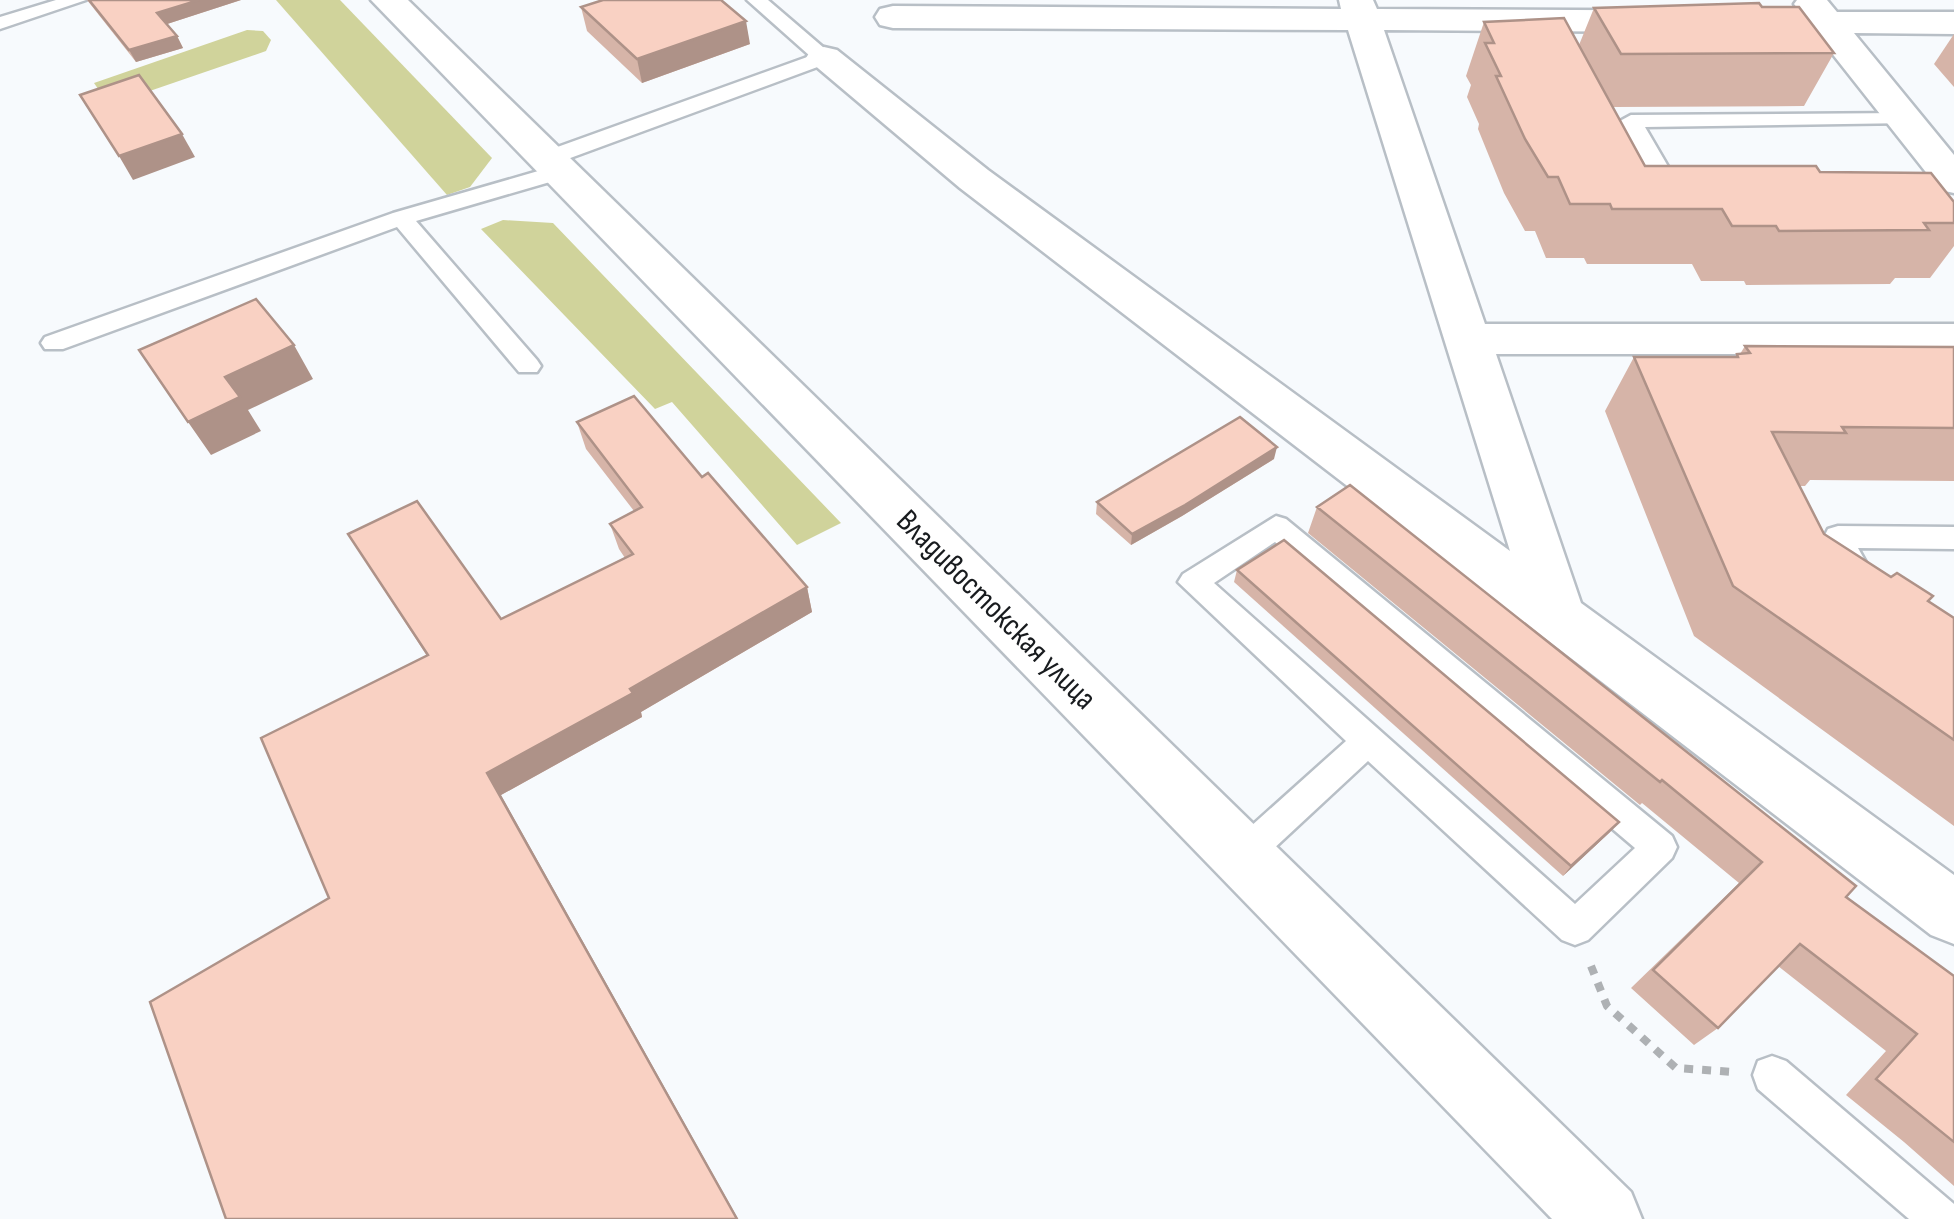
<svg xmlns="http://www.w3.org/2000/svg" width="1954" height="1219" font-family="'Sofia Sans Condensed',sans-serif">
  <rect width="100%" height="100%" fill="#f7fafd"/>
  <g fill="#d0d39b">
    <polygon points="276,0 340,0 492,158 470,187 447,195"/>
    <polygon points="247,30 263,31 271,40 266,51 109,105 94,83"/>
    <polygon points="503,220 553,223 841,523 797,545 672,402 655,409 481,229"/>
  </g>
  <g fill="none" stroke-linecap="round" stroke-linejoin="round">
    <defs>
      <g id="lane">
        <polygon points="56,0 86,0 0,29 0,17"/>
        <polygon points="747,0 768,0 831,54 831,62 554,164 538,164 535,159 538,154 810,56"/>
        <polygon points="1904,113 1911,115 1915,119 1911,123 1645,127 1680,187 1692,194 1681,201 1665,199 1620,121 1631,115"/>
        <polygon points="559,165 570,172 567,177 416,221 537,360 541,366 537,372 519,372 397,227 63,349 45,349 41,343 45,337 393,213"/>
        <path d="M1276,516L1286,519L1672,836L1677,847L1672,858L1588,940L1575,945L1562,940L1368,761L1254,867L1242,872L1230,867L1225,856L1230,845L1346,741L1178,582L1183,574ZM1275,542L1635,848L1575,904L1214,583Z"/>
        <polygon points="1838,526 1954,527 1954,549 1858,548 1877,582 1872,590 1862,594 1852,590 1824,537 1828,529"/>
        <polygon points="1772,1056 1786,1061 1954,1204 1954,1219 1909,1219 1758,1089 1753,1075 1758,1061"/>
      </g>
      <polygon id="street" points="1339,0 1373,0 1377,9 1800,11 1794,4 1797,0 1827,0 1837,12 1954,12 1954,34 1854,33 1954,155 1954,193 1940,190 1816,33 1384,30 1485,324 1954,324 1954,354 1496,354 1581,603 1954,875 1954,944 1931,935 960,188 806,58 811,50 824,47 837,50 988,170 1510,551 1348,30 893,28 880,25 875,17 880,9 893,6 1341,9"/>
      <polygon id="secondary" points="371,0 408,0 1631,1192 1642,1219 1552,1219"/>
    </defs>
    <use href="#lane" stroke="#b8bfc6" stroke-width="5"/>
    <use href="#street" stroke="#b8bfc6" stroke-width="5"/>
    <use href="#secondary" stroke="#b8bfc6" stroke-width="5"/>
    <polyline stroke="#aeb1b4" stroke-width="8" stroke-dasharray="9 9" stroke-linecap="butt" points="1591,966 1607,1006 1676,1068 1733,1072"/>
    <use href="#lane" fill="#fff" fill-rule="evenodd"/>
    <use href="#street" fill="#fff" fill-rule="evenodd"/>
    <use href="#secondary" fill="#fff" fill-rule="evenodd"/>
  </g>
  <g fill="#d6b4a8">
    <polygon points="87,0 241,0 167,24 177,36 183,48 136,62"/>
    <polygon points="581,7 750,44 642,83 587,31"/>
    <polygon points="1762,7 1834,53 1804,106 1613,107 1645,166 1820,172 1954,202 1954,246 1930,278 1895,278 1890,284 1746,285 1744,281 1701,281 1692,264 1587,264 1584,258 1546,258 1535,231 1525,231 1504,193 1478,129 1479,124 1467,97 1471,85 1466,76 1484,22 1579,45 1594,8"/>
    <polygon points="1954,34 1954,87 1934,64"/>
    <polygon points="1745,346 1954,347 1954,481 1810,480 1805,486 1800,486 1824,534 1954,618 1954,826 1694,636 1605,411 1634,357 1735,357 1737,354 1740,354"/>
    <polygon points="577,422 702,477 807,587 812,612 641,712 642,717 501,795 329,898 427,656 348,534 501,619 625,558 619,549 610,524 634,511 586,449"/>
    <polygon points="1274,459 1182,516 1131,545 1096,514 1097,502"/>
    <polygon points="1317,507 1954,976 1954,1186 1904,1142 1846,1095 1886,1051 1778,966 1718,1028 1694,1045 1631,988 1739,883 1642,803 1640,805 1308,533"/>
    <polygon points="1237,570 1610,832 1563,876 1234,582"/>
  </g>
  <g fill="#ae9288">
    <polygon points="199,0 241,0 164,25 157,13"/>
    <polygon points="746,21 750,44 642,83 637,59"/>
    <polygon points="177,36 183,48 136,62 129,50"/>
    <polygon points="182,134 195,157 133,180 119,156"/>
    <polygon points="294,345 313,379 248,410 261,431 211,455 188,422 225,377"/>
    <polygon points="1277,447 1274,459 1182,516 1131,545 1132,534"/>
    <polygon points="807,587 812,612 641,712 642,717 501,795 738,1219 737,1219 487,773"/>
    <polygon points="1619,822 1610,832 1563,876 1571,866"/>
  </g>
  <g fill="#f9d1c3" stroke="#ae9288" stroke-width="2.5">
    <polygon points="89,0 199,0 157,13 177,36 129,50"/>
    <polygon points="603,0 721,0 746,21 637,59 581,7"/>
    <polygon points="1759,3 1762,7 1799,7 1834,53 1621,54 1594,8"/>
    <polygon points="1564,18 1645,166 1816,166 1820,172 1931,173 1954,202 1954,223 1924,223 1929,230 1779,231 1776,226 1732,226 1722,209 1612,209 1610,204 1570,204 1558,177 1548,177 1525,139 1496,76 1501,76 1485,43 1494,43 1484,22"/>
    <polygon points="139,75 182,134 119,156 80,95"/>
    <polygon points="256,299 294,345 225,377 240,397 188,422 139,350"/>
    <polygon points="1745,346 1954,347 1954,428 1842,427 1846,433 1772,432 1824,534 1891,577 1897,573 1933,596 1928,601 1954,618 1954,740 1733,586 1634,357 1738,357 1737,354 1750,353"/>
    <polygon points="634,396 702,477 708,473 807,587 630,689 633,693 487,773 737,1219 226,1219 150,1002 329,898 261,738 428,655 348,534 417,501 501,619 633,554 610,524 642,507 577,422"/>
    <polygon points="1240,417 1277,447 1185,505 1132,534 1097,502"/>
    <polygon points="1350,485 1856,886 1846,897 1954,976 1954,1142 1876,1079 1917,1034 1800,944 1718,1028 1653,970 1762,862 1662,780 1660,782 1317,507"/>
    <polygon points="1284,540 1619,822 1571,866 1237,570"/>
  </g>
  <g text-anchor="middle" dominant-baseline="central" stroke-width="10" stroke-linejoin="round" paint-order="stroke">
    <g font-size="32" fill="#181b1e" stroke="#fff">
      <text transform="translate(996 610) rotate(45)">Владивостокская улица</text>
    </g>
  </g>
</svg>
